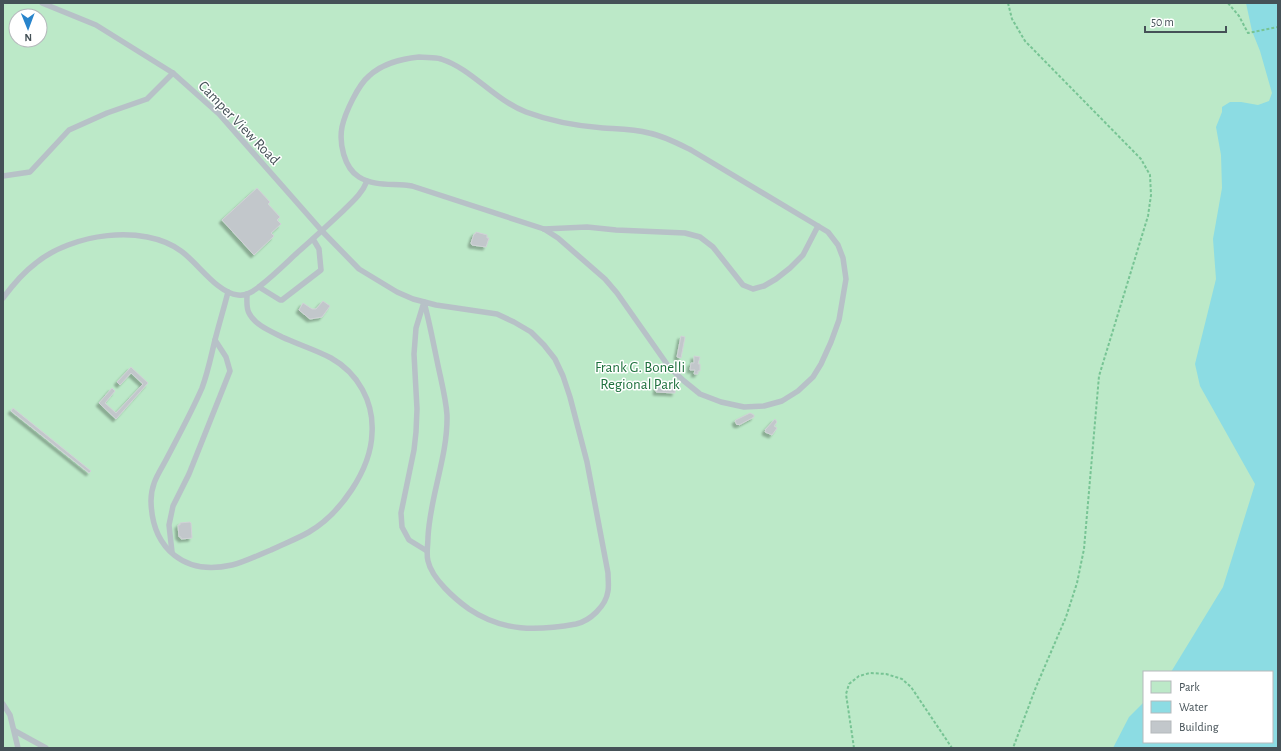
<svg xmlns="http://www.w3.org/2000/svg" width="1281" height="751" font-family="'Alegreya Sans',sans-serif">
  <defs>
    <filter id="shadow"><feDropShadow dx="-3" dy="3" stdDeviation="1" flood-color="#0004"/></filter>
  </defs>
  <rect width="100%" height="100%" fill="#eeebeb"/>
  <path fill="#bce9c8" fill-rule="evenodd" d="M3,3H1278V748H3ZM16,16H40V40H16ZM1144,672H1272V742H1144Z"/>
  <polygon fill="#8cdce3" points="1246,3 1278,3 1278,748 1113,748 1129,717 1144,702 1144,742 1272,742 1272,672 1171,672 1223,587 1255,484 1200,386 1195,364 1216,279 1213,239 1222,188 1221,155 1216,127 1222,112 1222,107 1230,102 1241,102 1258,105 1269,101 1272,93 1260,51 1252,31"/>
  <g fill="#c2c7cb" stroke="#d0d2d6" filter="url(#shadow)">
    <polygon points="257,188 270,202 268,204 280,217 277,220 281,224 271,233 274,236 254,255 222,220"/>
    <polygon points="476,232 487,235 487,238 489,238 486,247 472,245 471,243 474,234 475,234"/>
    <polygon points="323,301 330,306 322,317 310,319 299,310 303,303 312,309 316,309"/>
    <polygon points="681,336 685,337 681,358 677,357"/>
    <polygon points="694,356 700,357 698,364 700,364 700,371 698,371 698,374 694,374 695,370 690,370 691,363 694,363"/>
    <polygon points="131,367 148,383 116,419 99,403 112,388 115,391 105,403 116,413 143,384 131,373 120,385 117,382"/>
    <polygon points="657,386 661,386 661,388 668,388 668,386 673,386 675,391 675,393 656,392"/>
    <polygon points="13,408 91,471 89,473 11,411"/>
    <polygon points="750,413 754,415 754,417 739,425 738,424 737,425 735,421 736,420"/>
    <polygon points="775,419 777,422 774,426 777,428 772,435 765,432 766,430 765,430"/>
    <polygon points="190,522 191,523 192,538 181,539 181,537 179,537 178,525 180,525 180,523"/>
  </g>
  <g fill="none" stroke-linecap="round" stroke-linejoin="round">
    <g stroke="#77c494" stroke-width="2" stroke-dasharray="3 2" stroke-linecap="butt">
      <polyline points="1008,3 1012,19 1025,41 1141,159 1150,175 1151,195 1148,216 1099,376 1084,549 1077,583 1066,617 1036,687 1013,748"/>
      <polyline points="1228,3 1239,16 1248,33 1278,27"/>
      <polyline points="854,748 846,694 849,684 859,676 870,673 886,674 902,679 911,687 952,748"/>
    </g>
    <g stroke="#b7c1c7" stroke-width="5.5">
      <path d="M42,3L96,25L173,73L219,114L322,231L359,269L397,292L413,299L436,305L497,314L514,322L531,332L544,345L555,359L563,376L570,397L587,462L608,573C608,579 609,586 608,591C606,606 590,621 576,624C537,631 503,632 469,609C455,599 432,579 428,561C426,554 428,545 428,537C430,496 448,456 447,415C446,400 442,384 439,370C434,347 430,324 424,302"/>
      <path d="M419,57C426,58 434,57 441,59C472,69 493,99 526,112C550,121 577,126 603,128C618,129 634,129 649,133C664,136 677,143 691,150L828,232L838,245L843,258L846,279L839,320L831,342L821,364L813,377L798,391L782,401L764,406L744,407L721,402L700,394L684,381L669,367L617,293L605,279L558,238L544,229L412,186C394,183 375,187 359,177C344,168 339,143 342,127C345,113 358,85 369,76C383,63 401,59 419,57Z"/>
      <polyline points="3,176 30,172 69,130 107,113 147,99 173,73"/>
      <polyline points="544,229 587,227 616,230 685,233 700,237 713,247 743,285 753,289 764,286 776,279 790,268 803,255 818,226"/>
      <polyline points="259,287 280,300 282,300 321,270 319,249 313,239"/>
      <path d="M228,292C224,308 219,324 215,340C211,356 208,372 202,388C192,411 180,433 168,456C160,472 151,482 151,501C152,549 185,576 232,565C245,562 258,555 271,550C283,544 297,539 309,532C340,514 371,470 372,433C374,402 358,373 331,358C316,350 297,344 282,337C270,331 255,325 249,313C246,308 247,300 247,294"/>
      <path d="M3,298C12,286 24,272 36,263C71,234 143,223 181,251C198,263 217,293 238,295C246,296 254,291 260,286C273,276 285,264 298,252C313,239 328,225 343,211C352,202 362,194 367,181"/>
      <polyline points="424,302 416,328 414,354 417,409 416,432 414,450 401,513 402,527 409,540 427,551"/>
      <polyline points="172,552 169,525 173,506 189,474 230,371 226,357 215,340"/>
      <polyline points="3,704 10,715 18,748"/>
      <polyline points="15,731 46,748"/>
    </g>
  </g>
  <g text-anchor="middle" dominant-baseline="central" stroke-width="3" stroke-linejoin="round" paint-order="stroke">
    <g font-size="15" fill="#455157" stroke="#fff">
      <text transform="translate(239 123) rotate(46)">Camper View Road</text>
    </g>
    <g font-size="15" fill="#1e703d" stroke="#fff">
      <text x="640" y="367">Frank G. Bonelli<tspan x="640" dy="17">Regional Park</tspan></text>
    </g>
  </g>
  <rect width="1281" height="751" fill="none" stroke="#455157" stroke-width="8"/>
  <rect x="1143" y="671" width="130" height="72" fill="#ffffff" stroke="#b5b9bc"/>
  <rect x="1151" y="681" width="20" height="12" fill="#bce9c8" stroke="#b5b9bc"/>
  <text x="1179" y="691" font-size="12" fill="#455157">Park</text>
  <rect x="1151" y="701" width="20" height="12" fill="#8cdce3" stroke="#b5b9bc"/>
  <text x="1179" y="711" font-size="12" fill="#455157">Water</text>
  <rect x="1151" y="721" width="20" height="12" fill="#c2c7cb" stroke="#b5b9bc"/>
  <text x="1179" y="731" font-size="12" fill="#455157">Building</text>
  <g transform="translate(28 28) rotate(179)"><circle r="19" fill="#ffffff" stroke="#b5b9bc"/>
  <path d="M0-3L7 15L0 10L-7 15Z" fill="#2884cb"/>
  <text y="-6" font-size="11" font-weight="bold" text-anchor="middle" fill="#455157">N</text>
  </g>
  <path d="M1145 26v6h81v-6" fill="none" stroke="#455157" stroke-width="2"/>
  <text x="1151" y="26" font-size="12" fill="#455157" stroke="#ffffff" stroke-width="3" paint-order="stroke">50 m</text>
</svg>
